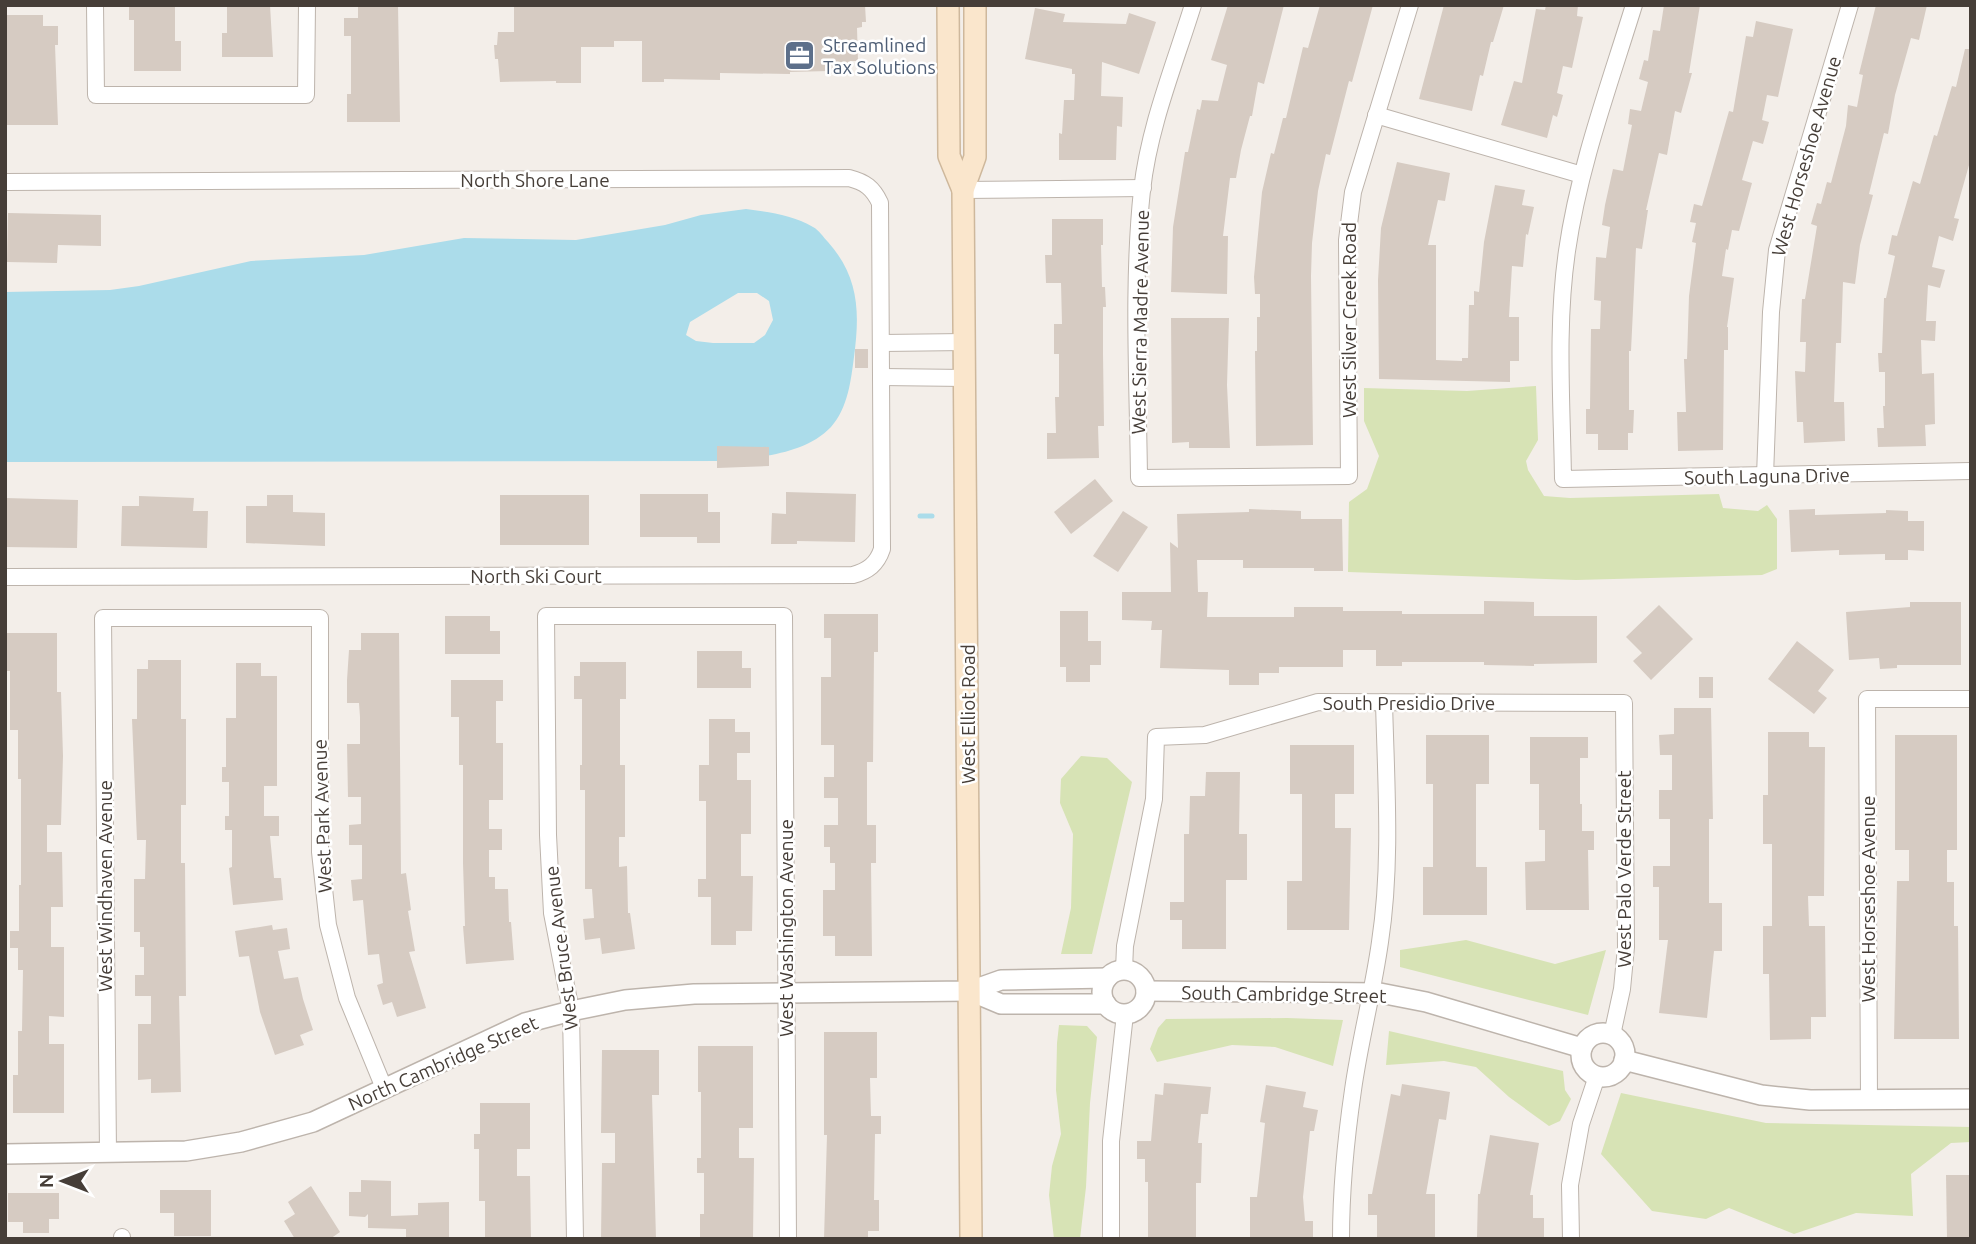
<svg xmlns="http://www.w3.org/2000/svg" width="1976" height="1244" font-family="Ubuntu,sans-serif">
  <rect width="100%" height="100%" fill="#f3eee9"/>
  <g fill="#d7e3b5">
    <polygon points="1536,386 1538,440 1526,461 1528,470 1544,496 1570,498 1719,494 1723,508 1758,511 1767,505 1777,519 1777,569 1762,575 1576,580 1348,572 1349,502 1367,489 1379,456 1364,421 1364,388 1467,391"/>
    <polygon points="1081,756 1107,758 1132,782 1092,954 1061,954 1071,908 1073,834 1060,803 1061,779"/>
    <polygon points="1466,940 1555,964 1606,950 1588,1015 1400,967 1400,950"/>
    <polygon points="1287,1018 1343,1020 1333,1066 1275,1047 1232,1045 1157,1062 1150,1049 1158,1028 1166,1019"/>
    <polygon points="1059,1025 1087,1026 1097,1037 1090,1103 1086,1187 1080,1239 1054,1239 1049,1195 1052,1166 1061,1134 1056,1090 1057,1043"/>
    <polygon points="1389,1031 1563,1071 1565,1090 1571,1099 1560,1121 1549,1126 1509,1097 1476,1067 1444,1061 1386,1065"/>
    <polygon points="1621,1093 1766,1123 1971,1127 1971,1142 1951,1143 1911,1174 1913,1216 1856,1213 1794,1234 1729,1208 1706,1219 1652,1211 1601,1154"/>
  </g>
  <path fill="#abdcea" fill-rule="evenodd" d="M746,209C769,212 793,215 813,227C819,230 823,237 828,242C859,277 860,312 854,357C851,380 848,408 831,427C806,453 766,456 732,461L5,462V292L110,290L139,286L251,261L364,255L464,238L576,240L665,225L701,215ZM738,293H757L769,301L773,320L765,335L754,343H713L696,341L686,335L690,322Z"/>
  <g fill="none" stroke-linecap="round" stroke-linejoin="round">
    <polyline stroke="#abdcea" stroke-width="5" points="920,516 932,516"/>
  </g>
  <g fill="#d6cbc2">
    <polygon points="129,5 175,5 175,41 181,41 181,71 134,71 134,20 129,20"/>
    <polygon points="227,5 270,5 273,57 222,57 222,33 227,33"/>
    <polygon points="358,5 398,5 400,122 347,122 347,94 351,94 351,36 344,36 344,18 358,18"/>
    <polygon points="514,5 865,5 866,22 862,22 862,27 857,28 858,61 850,61 850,73 829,74 829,71 790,72 790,74 720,73 720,80 664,79 664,82 642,82 642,41 614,41 614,47 581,47 581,83 556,83 556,81 500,82 498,59 495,59 494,45 497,45 498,32 514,32"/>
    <polygon points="1228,5 1284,5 1264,84 1258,82 1252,116 1250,116 1241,150 1236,178 1230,178 1223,236 1228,236 1227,294 1171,292 1173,227 1185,152 1188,152 1197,109 1200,110 1202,100 1218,101 1227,65 1211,60"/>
    <polygon points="1320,5 1373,5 1352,82 1349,81 1330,155 1326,154 1318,191 1312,243 1311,276 1313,445 1256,446 1255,351 1257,351 1257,317 1260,317 1260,294 1255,294 1254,277 1262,192 1271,153 1274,154 1283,118 1286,118 1303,47 1308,48"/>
    <polygon points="1444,5 1504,5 1493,42 1491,42 1483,76 1480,75 1472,111 1419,99"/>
    <polygon points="1546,5 1578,5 1577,16 1583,17 1572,68 1563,66 1557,93 1563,95 1557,117 1553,115 1547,138 1501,125 1514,81 1522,83 1536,9 1545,10"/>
    <polygon points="1664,5 1700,5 1689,73 1692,73 1681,113 1675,111 1667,155 1659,153 1646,210 1648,210 1642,249 1636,248 1631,351 1629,351 1629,410 1634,410 1633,433 1628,433 1628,450 1598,450 1598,434 1586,434 1586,409 1590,409 1591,329 1600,329 1601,301 1594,300 1596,257 1606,258 1610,227 1602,225 1605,205 1613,169 1623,171 1632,125 1628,124 1630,109 1641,111 1648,82 1639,79 1644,60 1648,61 1653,30 1660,31"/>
    <polygon points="1876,5 1927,5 1919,40 1911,38 1895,95 1888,134 1884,133 1869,194 1873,195 1860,245 1855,284 1843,282 1841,343 1836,343 1834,402 1844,402 1845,441 1804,443 1803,422 1797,422 1795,371 1805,372 1806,342 1800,342 1802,299 1805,299 1817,226 1811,224 1817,203 1821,204 1827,182 1831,183 1846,126 1848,105 1857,107 1863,75 1859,74"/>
    <polygon points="1035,8 1065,14 1063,22 1126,24 1129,13 1156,22 1139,74 1102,62 1101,96 1123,97 1122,127 1117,126 1116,160 1059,160 1059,133 1062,134 1064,100 1074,100 1075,74 1072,74 1072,69 1025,59"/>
    <polygon points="5,15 43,15 43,26 58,26 58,45 55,45 58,125 5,125"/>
    <polygon points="1756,21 1793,29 1778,97 1767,95 1762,120 1769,122 1763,144 1753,141 1742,180 1752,183 1739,231 1732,230 1728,250 1726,249 1722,276 1734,278 1727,327 1728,327 1728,350 1724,350 1723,450 1678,451 1677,412 1686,412 1684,359 1687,359 1689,296 1696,243 1692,242 1696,223 1690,222 1694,204 1702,206 1729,111 1733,112 1746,36 1753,37"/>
    <polygon points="1965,49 1971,49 1971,158 1954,218 1959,219 1953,241 1939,236 1932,267 1945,270 1940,288 1928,285 1926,321 1936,321 1935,341 1921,340 1922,374 1934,373 1935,424 1925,425 1926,446 1878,447 1877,428 1884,428 1883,406 1885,406 1885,372 1879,372 1878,353 1882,353 1884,298 1886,298 1895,256 1888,254 1892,235 1897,236 1913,181 1920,184 1934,135 1937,136 1952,86 1956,87"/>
    <polygon points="1397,162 1450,173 1445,201 1438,200 1428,245 1436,245 1436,360 1462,361 1462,358 1468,358 1469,305 1474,305 1474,291 1479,292 1484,242 1495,185 1525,190 1522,205 1534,207 1528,235 1526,234 1523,267 1512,266 1509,317 1519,317 1519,361 1510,361 1510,382 1379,379 1378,280 1381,228"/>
    <polygon points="8,213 101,215 101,246 58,245 57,263 7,262"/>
    <polygon points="1052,219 1103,219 1103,245 1101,245 1102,287 1105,287 1106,307 1103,307 1103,354 1104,426 1098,426 1099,458 1047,459 1047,433 1056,433 1055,397 1059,397 1059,354 1054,354 1054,324 1062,324 1061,283 1046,283 1045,255 1052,255"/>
    <polygon points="1171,318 1229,318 1227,385 1230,448 1189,448 1189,442 1172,443"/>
    <rect x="855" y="349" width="13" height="19"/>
    <polygon points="717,446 769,447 769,466 717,468"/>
    <polygon points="1095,479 1113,501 1071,534 1054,512"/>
    <polygon points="786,492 856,494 855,542 797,541 797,544 771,544 772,513 786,514"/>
    <polygon points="640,494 708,494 708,512 720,512 720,543 697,543 697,537 640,537"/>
    <polygon points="267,495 293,495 293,512 325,513 325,546 246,543 246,506 267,506"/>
    <rect x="500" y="495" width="89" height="50"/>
    <polygon points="139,496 194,498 193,511 208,511 207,548 121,546 122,506 139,506"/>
    <polygon points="5,498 78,500 77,548 5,547"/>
    <polygon points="1249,509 1301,511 1301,519 1342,519 1343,571 1314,571 1314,568 1243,568 1243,560 1197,560 1198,592 1208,592 1207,617 1294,617 1294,607 1343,607 1343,611 1402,611 1402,614 1484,614 1484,601 1534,602 1534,616 1597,616 1597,663 1534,664 1534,666 1484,665 1484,662 1402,662 1402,666 1376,666 1376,650 1343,650 1343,667 1279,667 1279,673 1259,673 1259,685 1229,685 1229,670 1160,668 1162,630 1151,630 1152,621 1122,620 1122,592 1171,592 1170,542 1178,548 1177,514 1249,512"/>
    <polygon points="1815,509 1815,515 1886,513 1886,510 1908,511 1908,521 1924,521 1924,551 1908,550 1908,560 1885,560 1885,554 1839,555 1839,550 1791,552 1789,510"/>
    <polygon points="1123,511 1148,527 1118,572 1093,556"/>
    <polygon points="1910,602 1961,602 1961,665 1897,665 1897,668 1880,669 1879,658 1849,660 1846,612 1910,607"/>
    <polygon points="1659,605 1693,639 1651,680 1633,661 1642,653 1626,637"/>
    <polygon points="1060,611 1088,611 1088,641 1101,641 1101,665 1090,665 1090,682 1066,682 1066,667 1060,667"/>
    <polygon points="824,614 878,614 878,652 874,652 873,762 867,762 867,825 876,825 876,863 871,863 872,956 835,956 835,936 823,936 823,890 835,890 835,863 830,863 830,847 824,847 824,825 838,825 838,798 824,798 824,777 834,777 834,745 821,745 821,677 831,677 831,638 824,638"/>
    <polygon points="445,616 490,616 490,631 500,631 500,654 445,654"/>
    <polygon points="5,633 57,633 57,692 61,692 63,756 61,825 47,825 47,852 62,852 63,907 51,907 51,947 64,947 64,1017 49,1016 49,1044 64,1044 64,1113 13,1113 13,1075 18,1075 18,1031 22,1031 23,970 18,970 18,948 10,948 10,931 19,931 19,885 21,885 21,779 18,779 18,730 10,730 10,671 5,671"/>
    <polygon points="361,633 399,633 401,874 406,873 411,910 408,911 415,951 409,952 426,1008 397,1017 392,1002 383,1005 377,985 383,983 379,954 368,955 363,900 353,901 351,880 362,879 362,845 349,845 349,825 361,824 361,797 348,797 347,744 360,744 360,717 359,703 347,703 347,680 349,650 361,650"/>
    <polygon points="1797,641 1834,670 1818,691 1827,698 1814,714 1768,679"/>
    <polygon points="697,651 742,651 742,668 751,668 751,688 697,688"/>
    <polygon points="148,660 181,660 181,719 186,719 186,805 181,805 181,863 185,863 186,996 179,996 181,1092 151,1093 151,1079 138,1080 138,1024 151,1024 151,996 135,996 135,975 144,975 144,947 140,947 140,932 134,932 134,879 145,879 146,840 137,840 132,719 137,719 137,669 148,669"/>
    <polygon points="580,662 626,662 626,699 620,699 620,765 625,765 625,837 619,837 619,867 627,866 628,913 630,913 635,949 602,954 600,938 585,940 583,919 594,918 592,889 585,889 585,790 580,790 580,765 582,765 582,699 574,699 574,676 580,676"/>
    <polygon points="236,663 261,663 261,676 277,676 277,786 264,786 264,816 279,816 279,836 270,836 274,878 281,878 283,900 233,905 229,868 232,867 232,830 225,830 225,816 229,816 229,782 222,782 222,767 226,767 226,718 236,718"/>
    <rect x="1699" y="677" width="14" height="21"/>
    <polygon points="451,680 503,680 503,701 496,701 496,743 503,743 503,800 489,800 489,829 502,829 502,850 489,850 489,877 495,877 495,889 508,889 509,922 511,922 514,960 466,964 463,926 465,926 463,863 463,765 459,765 459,717 451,717"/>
    <polygon points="1674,708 1711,708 1713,819 1709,819 1709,903 1722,903 1722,951 1714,951 1707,1018 1659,1013 1668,940 1659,940 1659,887 1653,887 1653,866 1670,866 1670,819 1659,819 1659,790 1672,790 1672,755 1660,755 1659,735 1674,734"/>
    <polygon points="709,719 735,719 735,732 750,732 750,753 737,753 737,780 751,780 751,834 741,834 741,876 753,876 752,931 736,931 736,945 711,945 711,897 698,897 698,879 706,879 706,801 699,801 699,765 709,765"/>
    <polygon points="1768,732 1809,732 1809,747 1825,747 1824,896 1808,896 1809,926 1825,926 1826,1017 1811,1017 1811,1039 1770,1040 1769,974 1763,974 1763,926 1772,926 1772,844 1763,844 1763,795 1768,795"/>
    <polygon points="1426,735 1489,735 1489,784 1476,784 1476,867 1487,867 1487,915 1423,915 1423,867 1433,867 1433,784 1426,784"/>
    <polygon points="1895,735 1957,735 1957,850 1947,850 1947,882 1954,882 1954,926 1958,926 1959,1039 1894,1039 1897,881 1909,881 1909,850 1895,850"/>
    <polygon points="1530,737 1588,737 1588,758 1580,758 1580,804 1582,804 1582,831 1594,831 1594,850 1588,850 1589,910 1526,910 1525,862 1545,861 1545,830 1539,830 1539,784 1530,784"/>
    <polygon points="1290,745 1354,745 1354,794 1335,794 1335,828 1351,828 1349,930 1287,930 1287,881 1302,881 1302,794 1290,794"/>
    <polygon points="1206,772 1240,772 1239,834 1247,834 1247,880 1226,880 1226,949 1182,949 1182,920 1170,920 1170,902 1184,902 1184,834 1189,834 1190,796 1205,796"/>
    <polygon points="272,925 273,930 287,928 290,949 278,951 284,979 298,977 303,999 313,1030 300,1035 304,1045 275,1055 260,1012 249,956 239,957 235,931"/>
    <polygon points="824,1032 877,1032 877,1078 870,1078 871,1116 881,1116 881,1134 875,1134 874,1200 879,1200 879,1231 868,1231 868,1239 824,1239 827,1135 824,1135"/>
    <polygon points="698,1046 753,1046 753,1128 739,1128 739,1158 754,1158 753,1239 700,1239 700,1214 704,1214 704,1173 697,1173 697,1158 701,1158 701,1092 698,1092"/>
    <polygon points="602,1050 659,1050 659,1095 652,1095 656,1239 601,1239 602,1163 615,1163 615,1133 601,1133"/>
    <polygon points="1164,1083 1211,1087 1208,1114 1201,1114 1198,1143 1202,1143 1201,1183 1196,1183 1196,1239 1148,1239 1148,1182 1145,1182 1145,1159 1137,1159 1137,1141 1151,1141 1155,1094 1163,1095"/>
    <polygon points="1402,1084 1450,1092 1446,1120 1439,1119 1426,1194 1435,1194 1435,1238 1377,1238 1377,1215 1368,1215 1368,1194 1372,1194 1391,1094 1400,1096"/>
    <polygon points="1266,1085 1306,1092 1303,1107 1318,1110 1314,1131 1310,1131 1303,1197 1305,1221 1313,1221 1313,1239 1250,1239 1250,1197 1257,1197 1265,1123 1260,1122"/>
    <polygon points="480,1103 530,1103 530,1149 517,1149 517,1176 530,1176 531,1239 485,1239 485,1201 479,1201 479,1149 474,1149 474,1134 480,1134"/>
    <polygon points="1490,1135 1539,1143 1530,1195 1533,1195 1533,1218 1544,1218 1544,1238 1477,1237 1478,1194 1480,1194"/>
    <polygon points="1946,1175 1971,1175 1971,1239 1947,1239"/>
    <polygon points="361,1180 391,1181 391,1216 418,1215 418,1203 449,1202 449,1239 406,1239 406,1229 368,1228 368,1214 365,1217 349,1216 349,1192 361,1192"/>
    <polygon points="311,1186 340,1232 330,1239 295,1239 284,1221 295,1214 288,1202"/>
    <polygon points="160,1190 211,1190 211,1236 174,1236 174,1213 160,1213"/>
    <polygon points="8,1193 59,1193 59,1219 49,1219 49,1233 23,1233 23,1222 8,1222"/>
  </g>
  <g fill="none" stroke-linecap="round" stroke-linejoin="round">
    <defs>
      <g id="minor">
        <polyline points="95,5 96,95 306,95 307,5"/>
        <path d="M1193,5C1174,66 1149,127 1142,190C1132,285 1138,382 1139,478L1349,476L1347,240L1353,192L1410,5"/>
        <path d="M1634,5C1609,86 1579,167 1567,251C1556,326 1562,404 1563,479L1971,471"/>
        <polyline points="1376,115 1582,175"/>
        <path d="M5,182L849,178C865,182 873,188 880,203L882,549C877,564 868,571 853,575L5,577"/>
        <polyline points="963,190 1143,188"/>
        <polyline points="882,343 965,342"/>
        <polyline points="881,377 966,378"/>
        <polyline points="1765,476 1771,312 1777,250 1850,5"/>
        <polyline points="1124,970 1125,946 1154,799 1156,737 1205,735 1318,702 1624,703 1626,947 1622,989 1612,1035"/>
        <polyline points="1869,1100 1867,699 1971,699"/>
        <polyline points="108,1153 103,618 320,618 320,852 328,925 347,998 384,1088"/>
        <polyline points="122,1239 122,1237"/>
        <polyline points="575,1239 571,1011 552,913 548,835 546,616 784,616 788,1239"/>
        <polyline points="1111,1239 1111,1141 1125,1014"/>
        <path d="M1341,1239C1341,1189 1346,1138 1353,1090C1360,1040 1373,992 1380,942C1392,863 1386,783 1384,702"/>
        <polyline points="1571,1239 1570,1185 1581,1124 1597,1076"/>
      </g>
      <g id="tertiary">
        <circle cx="1124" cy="992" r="22"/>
        <polyline points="970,991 1001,1004 1106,1004"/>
        <polyline points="1146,991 1380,993 1426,1002 1582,1048"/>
        <circle cx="1603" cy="1055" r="22"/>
        <polyline points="1624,1060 1761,1095 1810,1100 1971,1099"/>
        <polyline points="5,1154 186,1151 241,1142 313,1122 525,1023 571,1011 625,1000 694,994 970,991 1001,980 1107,978"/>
      </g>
      <g id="secondary">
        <polyline points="948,5 949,156 963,190"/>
        <polyline points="971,1239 963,190 975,157 975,5"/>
      </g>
    </defs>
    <use href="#minor" stroke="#bdb4ac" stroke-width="18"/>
    <use href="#tertiary" stroke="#bdb4ac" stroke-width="22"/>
    <use href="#secondary" stroke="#ceb89c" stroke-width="24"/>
    <use href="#minor" stroke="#fff" stroke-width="16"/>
    <use href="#tertiary" stroke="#fff" stroke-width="19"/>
    <use href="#secondary" stroke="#fae6cc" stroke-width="21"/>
  </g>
  <defs>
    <symbol id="office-square" viewBox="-11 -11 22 22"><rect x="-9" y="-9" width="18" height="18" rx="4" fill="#5c6f8a" stroke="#fff"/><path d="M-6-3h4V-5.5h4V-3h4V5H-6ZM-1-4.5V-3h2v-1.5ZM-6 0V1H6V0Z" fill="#fff"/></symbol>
  </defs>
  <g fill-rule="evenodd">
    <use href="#office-square" x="782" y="38" width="35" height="35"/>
  </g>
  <g text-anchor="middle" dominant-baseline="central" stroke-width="5" stroke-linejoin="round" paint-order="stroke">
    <g font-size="19" fill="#4e5e75" stroke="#fff" text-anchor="start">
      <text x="823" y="45">Streamlined<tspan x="823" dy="22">Tax Solutions</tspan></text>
    </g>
    <g font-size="19" fill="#463e38" stroke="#fff">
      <text transform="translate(1806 156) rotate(-74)">West Horseshoe Avenue</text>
      <text x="535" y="180">North Shore Lane</text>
      <text transform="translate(1349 320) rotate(-90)">West Silver Creek Road</text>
      <text transform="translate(1140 322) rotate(-89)">West Sierra Madre Avenue</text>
      <text transform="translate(1767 476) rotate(-1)">South Laguna Drive</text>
      <text x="536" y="576">North Ski Court</text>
      <text x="1409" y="703">South Presidio Drive</text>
      <text transform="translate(968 714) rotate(-90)">West Elliot Road</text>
      <text transform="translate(322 816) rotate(-92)">West Park Avenue</text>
      <text transform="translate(1624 869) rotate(-90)">West Palo Verde Street</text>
      <text transform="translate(105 886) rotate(-90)">West Windhaven Avenue</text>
      <text transform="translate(1868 899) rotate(-90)">West Horseshoe Avenue</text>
      <text transform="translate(786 928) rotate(-90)">West Washington Avenue</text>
      <text transform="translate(561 948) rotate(-97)">West Bruce Avenue</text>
      <text transform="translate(1284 994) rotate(1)">South Cambridge Street</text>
      <text transform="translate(443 1063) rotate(-24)">North Cambridge Street</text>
    </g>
  </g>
  <rect width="1976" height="1244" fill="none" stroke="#463e38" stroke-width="14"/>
  <g transform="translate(63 1181) rotate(270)" stroke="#ffffff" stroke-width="5" paint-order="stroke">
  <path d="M0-5L12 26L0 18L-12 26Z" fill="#463e38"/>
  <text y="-10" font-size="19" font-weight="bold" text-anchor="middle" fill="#463e38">N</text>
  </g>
</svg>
